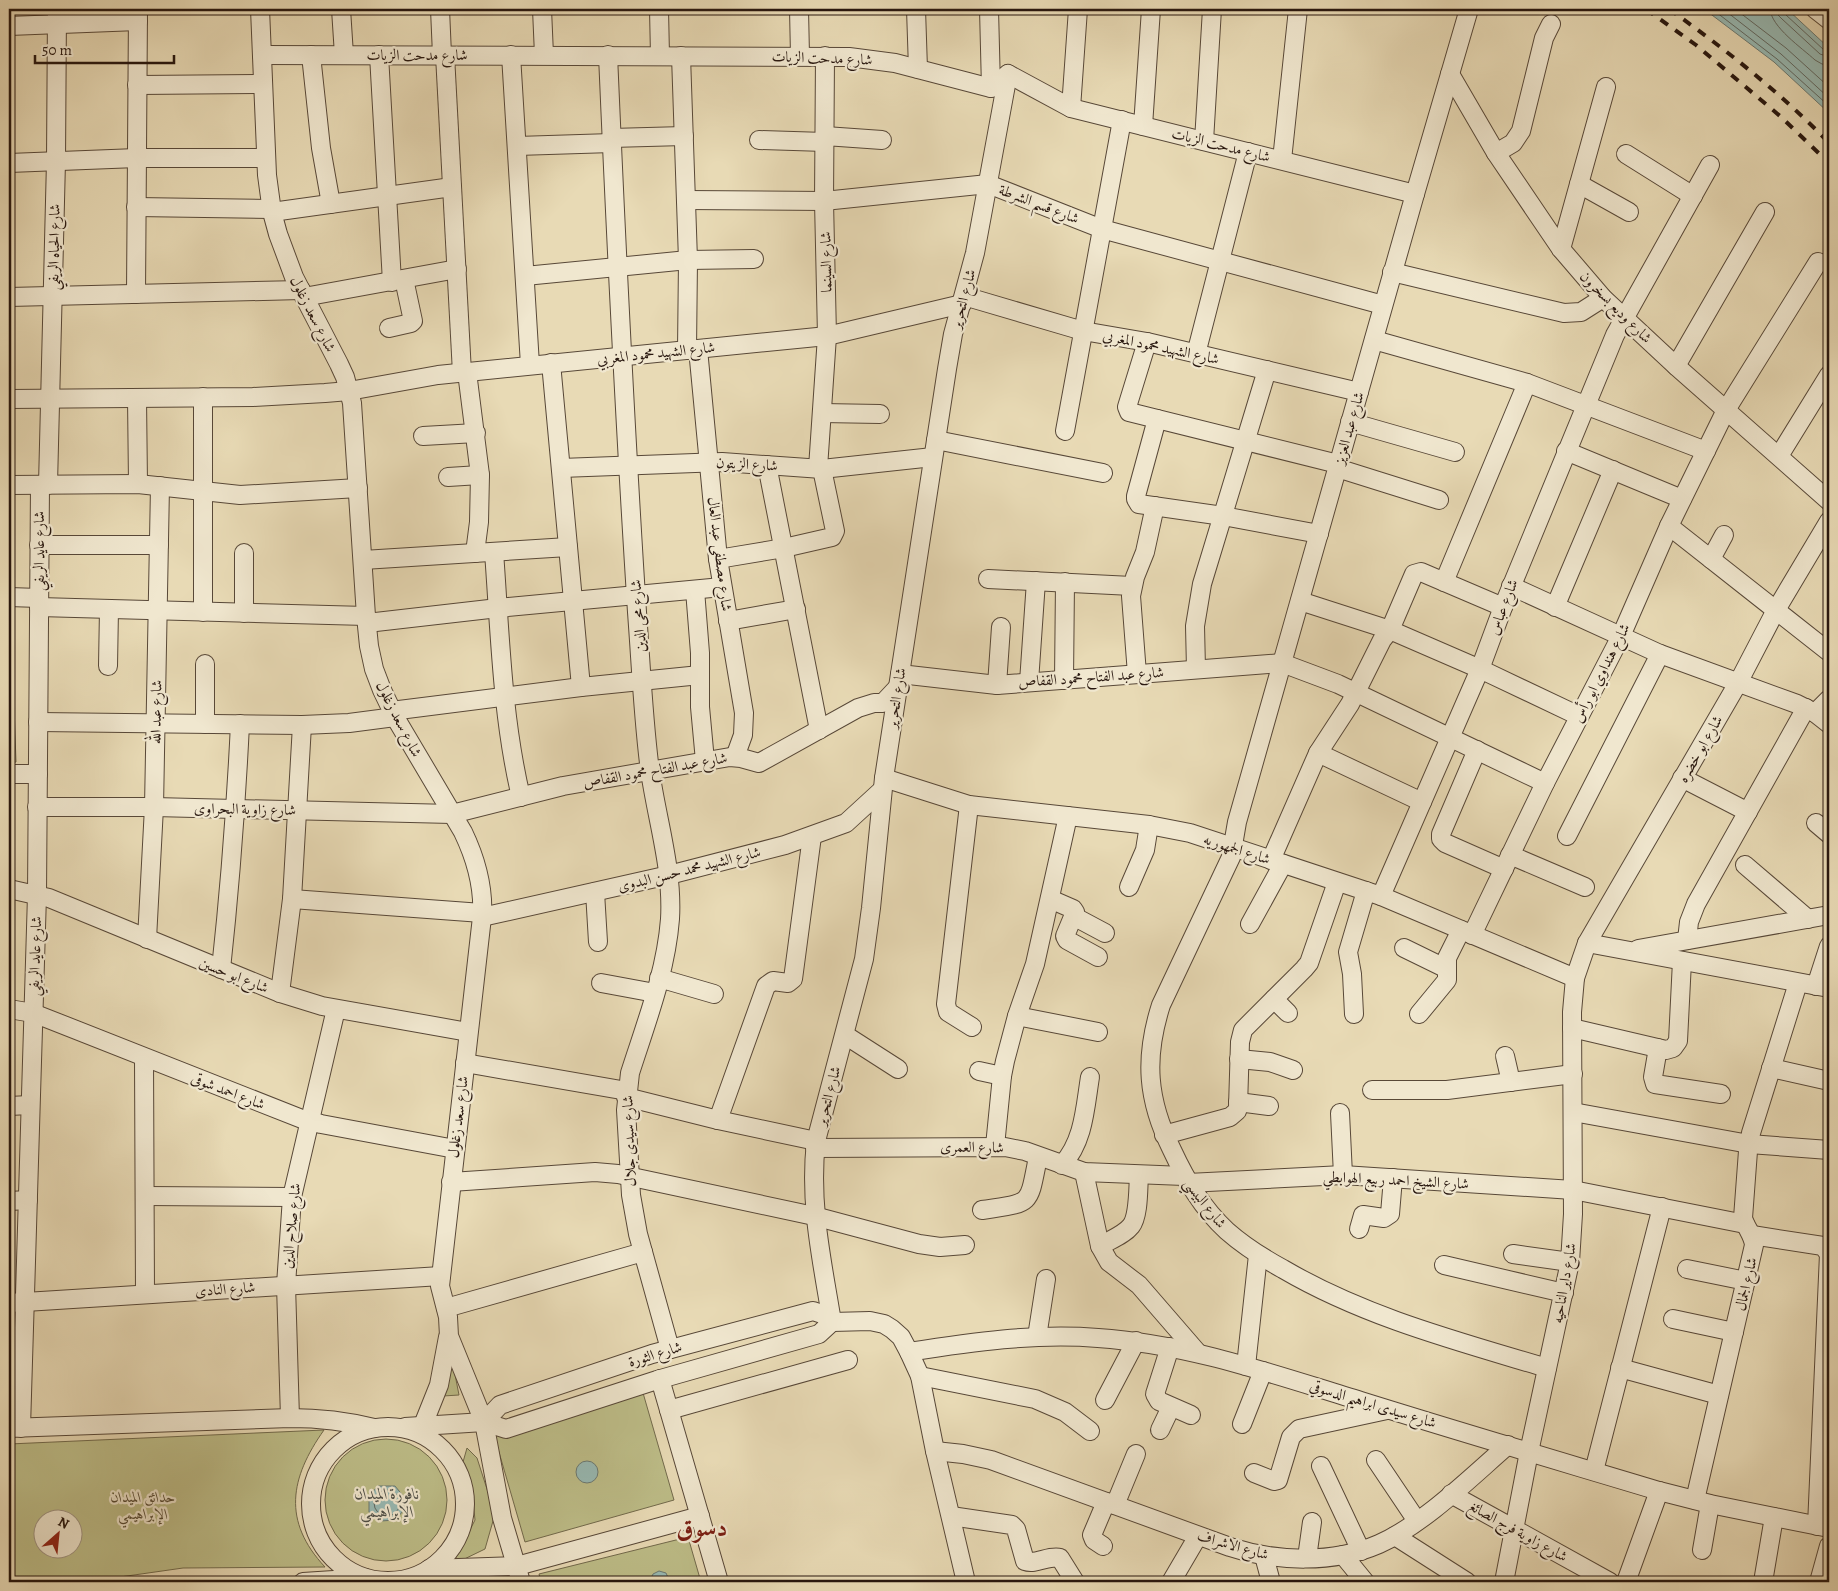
<svg xmlns="http://www.w3.org/2000/svg" width="1838" height="1591" font-family="Alegreya,Amiri,serif">
  <rect width="100%" height="100%" fill="#e8dab5"/>
  <filter id="stains"><feTurbulence type="fractalNoise" baseFrequency=".004" numOctaves="4"/><feColorMatrix values="0 0 0 0 .2 0 0 0 0 .09 0 0 0 0 .02 0 0 0 .5 -.17"/></filter>
  <radialGradient id="worn" r=".72"><stop offset=".6" stop-color="#630" stop-opacity="0"/><stop offset="1" stop-color="#630" stop-opacity=".3"/></radialGradient>
  <g fill="#bdbd88" stroke="#726a4c" fill-rule="evenodd">
    <polygon points="9,679 13,679 16,762 9,763"/>
    <polygon points="450,1349 459,1395 443,1396"/>
    <polygon points="641,1386 674,1500 525,1542 492,1428"/>
    <path d="M324,1430C290,1478 282,1521 325,1567L183,1568L85,1582H9V1444ZM72,1518V1548H42V1518Z"/>
    <circle cx="386" cy="1500" r="61"/>
    <polygon points="467,1448 477,1458 495,1514 485,1549 452,1565 475,1520 473,1500 463,1462"/>
    <polygon points="688,1537 701,1582 541,1582 539,1574"/>
  </g>
  <g fill="#98bab4" stroke="#6b7972">
    <polygon points="1704,9 1787,9 1829,48 1829,113 1774,62"/>
    <circle cx="587" cy="1472" r="11"/>
    <polygon points="378,1486 395,1486 404,1497 404,1510 395,1520 381,1521 369,1512 369,1496"/>
    <polygon points="659,1571 666,1573 670,1582 649,1582 653,1574"/>
  </g>
  <g fill="none" stroke-linecap="round" stroke-linejoin="round">
    <g stroke="#606862" stroke-width="1">
      <polyline points="1712,9 1777,59 1829,106"/>
      <polyline points="1723,9 1781,54 1829,98"/>
      <polyline points="1735,9 1786,48 1829,87"/>
      <path d="M1770,9C1771,27 1802,48 1815,60L1822,64L1829,65"/>
      <polyline points="1778,9 1778,15 1782,19 1820,54 1829,57"/>
      <polyline points="1784,9 1786,15 1824,50 1829,51"/>
      <circle cx="387" cy="1503" r="13"/>
    </g>
    <defs>
      <g id="minor">
        <path d="M260,9L267,175L272,212L278,234L294,277L339,364L345,377L352,403L366,616L369,646L374,669L382,690L395,717L463,832C476,859 484,886 482,917L440,1286L448,1317L449,1336L484,1422L502,1518L521,1582"/>
        <polyline points="341,9 344,55"/>
        <polyline points="440,9 442,55"/>
        <polyline points="542,9 544,55"/>
        <polyline points="659,9 660,56"/>
        <polyline points="799,9 800,56"/>
        <polyline points="916,9 918,69"/>
        <polyline points="989,9 991,88"/>
        <path d="M1469,9L1415,194L1237,822L1231,857L1161,1005C1144,1058 1147,1100 1172,1150C1186,1180 1202,1208 1227,1231C1244,1246 1263,1258 1283,1269C1365,1317 1457,1341 1547,1368"/>
        <polyline points="1815,9 1829,20"/>
        <polyline points="9,26 138,21"/>
        <polyline points="262,55 849,57 895,63 991,88 1008,74 1071,108 1415,194"/>
        <polyline points="311,55 321,148 331,204"/>
        <polyline points="379,55 392,282"/>
        <polyline points="445,55 462,373"/>
        <polyline points="511,55 530,365"/>
        <path d="M608,55C616,241 625,426 637,612C641,665 643,718 650,771C657,820 673,869 670,919C666,972 646,1023 630,1073L626,1110L631,1195L638,1234L670,1349"/>
        <polyline points="681,56 688,260 687,350"/>
        <polyline points="1450,74 1496,153 1561,249 1603,298 1676,366 1829,501"/>
        <polyline points="137,85 263,84"/>
        <polyline points="1071,108 1078,9"/>
        <polyline points="1143,126 1151,9"/>
        <polyline points="825,136 882,140"/>
        <polyline points="611,138 684,136"/>
        <polyline points="759,140 825,142"/>
        <polyline points="1204,141 1212,9"/>
        <polyline points="517,146 612,143"/>
        <polyline points="1496,153 1513,143 1521,131 1544,38 1551,24"/>
        <polyline points="1626,154 1693,196"/>
        <polyline points="1282,160 1298,9"/>
        <polyline points="9,163 137,158 266,158"/>
        <polyline points="1579,184 1629,212"/>
        <polyline points="686,200 824,201 988,184 1102,229 1383,305"/>
        <polyline points="136,207 272,209"/>
        <polyline points="272,212 452,187"/>
        <polyline points="1561,249 1606,87"/>
        <polyline points="1392,272 1564,313 1581,312 1603,298"/>
        <polyline points="525,276 688,260 754,259"/>
        <polyline points="136,294 138,9"/>
        <polyline points="964,296 1083,331 1147,342 1359,392"/>
        <polyline points="9,297 301,290"/>
        <polyline points="304,297 457,269"/>
        <polyline points="389,328 411,323 413,321 404,279"/>
        <polyline points="1374,340 1527,383 1706,451"/>
        <polyline points="1147,342 1127,407 1129,412 1338,464"/>
        <polyline points="698,349 718,559 744,713 743,735 735,757"/>
        <polyline points="1196,354 1248,152"/>
        <polyline points="551,363 581,687"/>
        <polyline points="1676,366 1765,212"/>
        <polyline points="467,372 480,475 479,522 475,553"/>
        <polyline points="137,398 138,484"/>
        <polyline points="9,399 253,397 325,393 349,391 438,375 827,336 962,304"/>
        <polyline points="822,413 880,414"/>
        <polyline points="1157,419 1136,496 1136,499 1139,504 1223,516 1319,534"/>
        <polyline points="1350,422 1455,452"/>
        <polyline points="1065,431 1122,120"/>
        <polyline points="423,436 476,433"/>
        <polyline points="936,440 1103,473"/>
        <polyline points="1566,451 1682,499"/>
        <polyline points="1779,456 1829,375"/>
        <polyline points="767,465 819,730"/>
        <polyline points="561,468 722,462 822,469 933,457"/>
        <polyline points="818,468 827,336 824,201 825,56"/>
        <polyline points="1337,468 1439,500"/>
        <polyline points="448,477 480,475"/>
        <polyline points="9,485 138,484 240,495 358,488"/>
        <polyline points="48,485 56,161 57,9"/>
        <polyline points="1669,526 1829,652"/>
        <polyline points="39,545 159,545"/>
        <path d="M494,552C500,633 502,717 521,797"/>
        <polyline points="718,559 784,548 832,537 835,531 822,469"/>
        <polyline points="1711,559 1724,535"/>
        <polyline points="363,560 568,547"/>
        <polyline points="988,579 1132,586"/>
        <polyline points="1444,582 1527,383"/>
        <polyline points="1511,586 1660,654 1797,704 1815,713 1829,724"/>
        <polyline points="695,590 700,653 700,707 705,761"/>
        <polyline points="9,597 39,598"/>
        <polyline points="1300,601 1390,630 1480,669 1579,716"/>
        <polyline points="39,607 366,616"/>
        <polyline points="1555,607 1613,470"/>
        <polyline points="203,612 203,397"/>
        <polyline points="244,613 244,553"/>
        <polyline points="728,621 796,609"/>
        <polyline points="367,623 498,608 722,587"/>
        <polyline points="205,664 205,724"/>
        <polyline points="108,666 109,609"/>
        <polyline points="1196,669 1195,626 1202,584 1267,370"/>
        <polyline points="900,674 997,685 1282,663 1338,684 1545,783"/>
        <polyline points="1137,674 1131,596 1135,577 1145,552 1155,506"/>
        <polyline points="1064,680 1065,582"/>
        <polyline points="1029,682 1036,581"/>
        <polyline points="997,685 1001,627"/>
        <polyline points="391,711 581,687 700,675"/>
        <polyline points="1815,713 1829,699"/>
        <polyline points="38,722 302,725 349,723 395,717"/>
        <polyline points="1477,750 1441,834 1441,839 1445,843 1504,869"/>
        <polyline points="1318,753 1422,802"/>
        <polyline points="9,774 38,774"/>
        <polyline points="884,778 969,805 1149,825 1190,833 1381,896 1575,978"/>
        <polyline points="1682,778 1748,812"/>
        <polyline points="969,805 946,1004 948,1012 972,1027"/>
        <polyline points="37,807 154,807 452,814 563,786 730,757 741,758 759,763 858,708 874,703 883,703 898,687"/>
        <polyline points="1816,823 1829,834"/>
        <polyline points="1567,836 1660,654"/>
        <polyline points="1510,855 1585,887"/>
        <polyline points="1271,860 1318,753 1350,704 1382,640 1390,630 1414,574 1421,572 1503,607"/>
        <polyline points="1745,865 1808,919"/>
        <polyline points="1129,887 1145,850 1149,825"/>
        <polyline points="9,889 49,898 280,993 322,1006 468,1032"/>
        <polyline points="595,892 598,942"/>
        <polyline points="1381,896 1480,669 1503,607 1615,335 1710,165"/>
        <polyline points="292,899 482,913"/>
        <polyline points="1050,899 1073,909 1075,912 1065,936 1067,940 1098,957"/>
        <polyline points="482,917 669,875 785,845 846,823 882,790"/>
        <polyline points="1075,917 1105,933"/>
        <polyline points="1250,924 1283,864"/>
        <polyline points="1472,935 1545,783 1621,636 1669,526 1726,410 1818,262"/>
        <polyline points="147,939 154,807 160,486"/>
        <polyline points="1687,940 1689,922 1696,904 1806,708"/>
        <polyline points="1587,943 1829,988"/>
        <polyline points="1404,948 1447,969"/>
        <polyline points="1638,949 1829,915"/>
        <path d="M221,969C230,887 236,806 240,724"/>
        <polyline points="659,978 714,994"/>
        <polyline points="601,983 655,993"/>
        <polyline points="1816,986 1829,946"/>
        <polyline points="280,993 292,899 302,725"/>
        <polyline points="1274,999 1288,1013"/>
        <polyline points="9,1009 33,1013 302,1119 321,1124 455,1149"/>
        <polyline points="1354,1014 1352,974 1348,952 1366,891"/>
        <polyline points="1419,1014 1447,980 1447,958 1461,930"/>
        <polyline points="1017,1016 1098,1032"/>
        <polyline points="1572,1028 1666,1050 1673,1048 1678,1041 1682,961"/>
        <polyline points="845,1035 898,1069"/>
        <polyline points="1658,1048 1653,1077 1655,1084 1721,1094"/>
        <polyline points="1505,1056 1511,1082"/>
        <polyline points="144,1058 145,1294"/>
        <polyline points="1239,1059 1270,1062 1293,1070"/>
        <polyline points="465,1063 627,1091"/>
        <polyline points="1771,1068 1829,1081"/>
        <polyline points="979,1071 1002,1076"/>
        <polyline points="1372,1090 1447,1090 1573,1074"/>
        <polyline points="626,1097 718,1120 816,1141"/>
        <polyline points="1238,1102 1269,1106"/>
        <polyline points="9,1106 30,1105"/>
        <polyline points="1573,1112 1749,1144 1829,1150"/>
        <polyline points="1340,1113 1343,1175"/>
        <polyline points="718,1120 766,986 773,981 788,983 793,979 812,836"/>
        <polyline points="1164,1135 1230,1117 1237,1111 1238,1107 1240,1042 1243,1030 1304,969 1309,963 1337,882"/>
        <polyline points="995,1146 1002,1076 1005,1061 1017,1016 1035,964 1068,816"/>
        <polyline points="815,1148 1005,1147 1025,1151 1084,1172 1184,1176"/>
        <path d="M1062,1165C1084,1141 1085,1108 1090,1077"/>
        <polyline points="1084,1172 1100,1246 1109,1262 1139,1285 1197,1352"/>
        <polyline points="451,1182 595,1172 618,1174 814,1216 919,1244 940,1247 965,1245"/>
        <polyline points="1188,1183 1343,1175 1573,1190 1745,1224"/>
        <polyline points="145,1196 292,1197"/>
        <polyline points="9,1201 28,1200"/>
        <path d="M982,1210C1033,1202 1028,1207 1038,1157"/>
        <polyline points="1359,1229 1363,1215 1384,1218 1390,1214 1393,1178"/>
        <polyline points="1752,1235 1823,1246 1829,1254 1817,1526"/>
        <path d="M1100,1246C1110,1240 1124,1235 1131,1226C1139,1216 1138,1188 1139,1175"/>
        <polyline points="1513,1254 1570,1262"/>
        <polyline points="1444,1265 1564,1293"/>
        <polyline points="1687,1269 1746,1281"/>
        <polyline points="9,1303 441,1276"/>
        <polyline points="446,1308 643,1252"/>
        <polyline points="1673,1319 1734,1332"/>
        <path d="M832,1322C822,1260 809,1205 816,1141L864,959L871,908L884,778L947,369L953,334L975,253L1008,74"/>
        <polyline points="1037,1337 1046,1279"/>
        <polyline points="1170,1347 1155,1394 1159,1401 1191,1415"/>
        <path d="M909,1352C972,1342 1034,1333 1098,1338C1189,1344 1275,1375 1361,1401C1460,1432 1559,1461 1659,1491L1710,1504L1829,1528"/>
        <polyline points="1246,1366 1258,1255"/>
        <polyline points="1620,1368 1719,1395"/>
        <polyline points="920,1376 1035,1399 1065,1412 1090,1431"/>
        <polyline points="660,1379 719,1582"/>
        <polyline points="1105,1400 1136,1341"/>
        <polyline points="669,1410 848,1360"/>
        <polyline points="290,1418 286,1285 292,1197 336,1009"/>
        <polyline points="484,1422 500,1405 652,1354 813,1311 822,1314 832,1322 870,1321 884,1324 892,1329 901,1337 909,1352 920,1376 935,1451 966,1582"/>
        <polyline points="1242,1424 1263,1371"/>
        <polyline points="423,1425 439,1385 448,1337"/>
        <polyline points="405,1427 484,1422 506,1429 657,1380 819,1334 832,1322"/>
        <circle cx="388" cy="1504" r="77"/>
        <path d="M9,1428L290,1418C319,1418 346,1421 374,1428"/>
        <polyline points="21,1428 37,895 40,485"/>
        <polyline points="1160,1430 1171,1407"/>
        <path d="M935,1451L963,1454L991,1460L1230,1547C1277,1562 1333,1564 1379,1544C1424,1524 1471,1477 1508,1445"/>
        <polyline points="1376,1460 1417,1521"/>
        <polyline points="1321,1466 1361,1551"/>
        <polyline points="1594,1471 1662,1207"/>
        <polyline points="1254,1473 1274,1481 1278,1480 1291,1437 1299,1429 1387,1410"/>
        <polyline points="1451,1494 1610,1582"/>
        <path d="M1695,1500L1754,1245C1753,1235 1746,1228 1743,1218L1748,1151L1751,1133L1798,983"/>
        <polyline points="1115,1505 1136,1454"/>
        <path d="M951,1516L1012,1525L1016,1529L1025,1561C1036,1565 1049,1555 1060,1558L1075,1582"/>
        <polyline points="1395,1536 1467,1582"/>
        <polyline points="1103,1546 1094,1540 1092,1535 1106,1502"/>
        <polyline points="1702,1550 1710,1504"/>
        <polyline points="1343,1555 1365,1582"/>
        <polyline points="1264,1556 1271,1582"/>
        <polyline points="1307,1558 1312,1522"/>
        <polyline points="429,1569 517,1566 700,1516"/>
        <polyline points="303,1582 365,1578"/>
        <polyline points="1171,1582 1198,1536"/>
        <polyline points="1504,1582 1529,1452 1570,1262 1573,1214 1572,1012 1575,978 1587,943 1738,683 1776,610 1829,521"/>
        <polyline points="1626,1582 1659,1491"/>
        <polyline points="1763,1582 1774,1517"/>
        <polyline points="1819,1582 1829,1546"/>
      </g>
    </defs>
    <use href="#minor" stroke="#584838" stroke-width="20"/>
    <use href="#minor" stroke="#f0e7cf" stroke-width="18"/>
    <g stroke="#28170f" stroke-width="4" stroke-dasharray="9 9" stroke-linecap="butt">
      <polyline points="1646,9 1696,45 1780,116 1829,163"/>
      <path d="M1669,9C1725,49 1781,93 1829,143"/>
    </g>
  </g>
  <g text-anchor="middle" dominant-baseline="central" stroke-width="4.5" stroke-linejoin="round" paint-order="stroke">
    <g font-size="15" fill="#28170f" stroke="#f0e7cf">
      <text x="417" y="55">شارع مدحت الزيات</text>
      <text transform="translate(822 58) rotate(2)">شارع مدحت الزيات</text>
      <text transform="translate(1221 145) rotate(14)">شارع مدحت الزيات</text>
      <text transform="translate(1039 204) rotate(21)">شارع قسم الشرطة</text>
      <text transform="translate(54 247) rotate(-89)">شارع الحياه الريفي</text>
      <text transform="translate(826 262) rotate(-91)">شارع السينما</text>
      <text transform="translate(963 299) rotate(-75)">شارع التحرير</text>
      <text transform="translate(1616 307) rotate(45)">شارع وديع بسخرون</text>
      <text transform="translate(313 314) rotate(63)">شارع سعد زغلول</text>
      <text transform="translate(1161 347) rotate(12)">شارع الشهيد محمود المغربي</text>
      <text transform="translate(656 353) rotate(-6)">شارع الشهيد محمود المغربي</text>
      <text transform="translate(1349 428) rotate(-74)">شارع عبد العزيز</text>
      <text transform="translate(747 464) rotate(3)">شارع الزيتون</text>
      <text transform="translate(39 551) rotate(-90)">شارع عايد الريفي</text>
      <text transform="translate(720 554) rotate(83)">شارع مصطفى عبد العال</text>
      <text transform="translate(1503 607) rotate(-69)">شارع عباس</text>
      <text transform="translate(638 616) rotate(-94)">شارع محى الدين</text>
      <text transform="translate(1601 673) rotate(-63)">شارع هنداوي ابو رأس</text>
      <text transform="translate(1091 677) rotate(-4)">شارع عبد الفتاح محمود القفاص</text>
      <text transform="translate(896 698) rotate(-81)">شارع التحرير</text>
      <text transform="translate(156 712) rotate(-89)">شارع عبد الله</text>
      <text transform="translate(399 719) rotate(63)">شارع سعد زغلول</text>
      <text transform="translate(1700 749) rotate(-60)">شارع ابو خضره</text>
      <text transform="translate(655 770) rotate(-10)">شارع عبد الفتاح محمود القفاص</text>
      <text transform="translate(245 809) rotate(1)">شارع زاوية البحراوى</text>
      <text transform="translate(1237 849) rotate(18)">شارع الجمهوريه</text>
      <text transform="translate(689 869) rotate(-14)">شارع الشهيد محمد حسن البدوى</text>
      <text transform="translate(35 956) rotate(-88)">شارع عايد الريفي</text>
      <text transform="translate(234 975) rotate(22)">شارع ابو حسين</text>
      <text transform="translate(228 1091) rotate(21)">شارع احمد شوقى</text>
      <text transform="translate(828 1096) rotate(-75)">شارع التحرير</text>
      <text transform="translate(458 1117) rotate(-83)">شارع سعد زغلول</text>
      <text transform="translate(629 1141) rotate(-92)">شارع سيدى جلال</text>
      <text transform="translate(972 1147) rotate(1)">شارع العمرى</text>
      <text transform="translate(1396 1180) rotate(3)">شارع الشيخ احمد ربيع الهوابطي</text>
      <text transform="translate(1205 1203) rotate(52)">شارع البيسي</text>
      <text transform="translate(291 1226) rotate(-84)">شارع صلاح الدين</text>
      <text transform="translate(1564 1283) rotate(-80)">شارع داير الناحيه</text>
      <text transform="translate(1746 1284) rotate(-77)">شارع الجمال</text>
      <text transform="translate(225 1289) rotate(-4)">شارع النادى</text>
      <text transform="translate(655 1354) rotate(-17)">شارع الثورة</text>
      <text transform="translate(1373 1404) rotate(17)">شارع سيدى ابراهيم الدسوقي</text>
      <text transform="translate(1518 1531) rotate(29)">شارع زاوية فرج الصائغ</text>
      <text transform="translate(1233 1545) rotate(16)">شارع الاشراف</text>
    </g>
    <g font-size="15" font-style="italic" fill="#554933" stroke="#f0e7cf">
      <text x="143" y="1497">حدائق الميدان<tspan x="143" dy="17">الإبراهيمي</tspan></text>
    </g>
    <g font-size="16" font-style="italic" fill="#4f5049" stroke="#f0e7cf">
      <text x="387" y="1494">نافورة الميدان<tspan x="387" dy="18">الإبراهيمي</tspan></text>
    </g>
    <g font-size="25" font-weight="bold" fill="#7a1f14" stroke="#f0e7cf">
      <text x="702" y="1528">دسوق</text>
    </g>
  </g>
  <rect width="1838" height="1591" fill="none" stroke="#e8dab5" stroke-width="30"/>
  <rect x="10" y="10" width="1818" height="1571" fill="none" stroke="#28170f" stroke-width="2.5"/>
  <rect x="15" y="15" width="1808" height="1561" fill="none" stroke="#28170f"/>
  <g transform="translate(58 1534) rotate(27)"><circle r="24" fill="#f0e7cf" stroke="#a09482"/>
  <path d="M0-4L9 19L0 12L-9 19Z" fill="#8f2418"/>
  <text y="-8" font-size="14" font-weight="bold" text-anchor="middle" fill="#28170f">N</text>
  </g>
  <path d="M35 55v8h139v-8" fill="none" stroke="#28170f" stroke-width="2.5"/>
  <text x="42" y="55" font-size="15" fill="#28170f" stroke="#f0e7cf" stroke-width="4" paint-order="stroke">50 m</text>
  <rect width="100%" height="100%" filter="url(#stains)"/>
  <rect width="100%" height="100%" fill="url(#worn)"/>
</svg>
